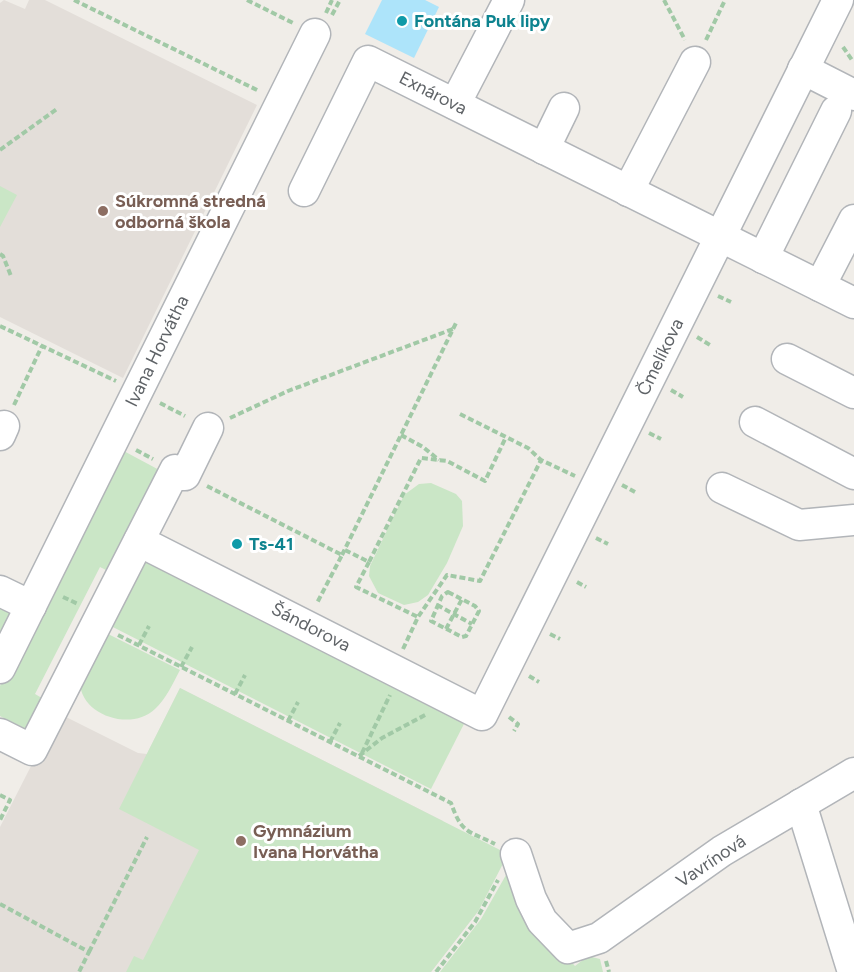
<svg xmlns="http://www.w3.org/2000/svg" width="854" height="972" font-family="Figtree,sans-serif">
  <rect width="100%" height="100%" fill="#f0ede8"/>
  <g fill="#e3ded9">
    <polygon points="4,0 25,9 29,0 45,0 257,105 123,378 0,317 0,3"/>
    <polygon points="180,688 443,821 479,910 431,972 0,972 0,827 58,713 138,753 147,754"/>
  </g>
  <g fill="#cae6c6">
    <polygon points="0,186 17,195 0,227"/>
    <polygon points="120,449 163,472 112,573 100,567 35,694 47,701 30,732 0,716 0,686"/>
    <polygon points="431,483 456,494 462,501 463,526 447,563 428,595 418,602 404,605 378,593 369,576 370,566 404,495 419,484"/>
    <polygon points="147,552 469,714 431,789 103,622"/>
    <polygon points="0,608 15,615 0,643"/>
    <path d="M100,630L180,670C173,683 166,699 155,709C131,732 80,715 80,682C80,673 96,641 100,630Z"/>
    <polygon points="180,688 508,854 479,910 431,972 126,972 134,956 143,960 199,850 119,809"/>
    <polygon points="506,875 515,881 531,919 575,966 588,956 600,959 603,972 440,972 481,919"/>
  </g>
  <polygon fill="#ade4fa" points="382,0 425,0 439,7 414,58 365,34"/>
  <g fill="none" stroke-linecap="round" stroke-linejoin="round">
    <defs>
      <g id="minor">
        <polyline points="803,69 854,95"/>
        <polyline points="455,104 509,0"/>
        <polyline points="544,149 564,108"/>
        <polyline points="304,191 368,61 854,303"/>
        <polyline points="628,191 695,62"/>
        <polyline points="763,258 836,111"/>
        <polyline points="820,286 854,220"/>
        <polyline points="787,359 854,393"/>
        <polyline points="755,422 854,474"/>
        <polyline points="0,435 4,426"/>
        <polyline points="722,488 799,525 854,520"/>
        <polyline points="139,541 482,715 838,0"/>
        <polyline points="0,591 31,606"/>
        <polyline points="0,668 315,34"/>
        <polyline points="0,734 32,750 175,470 185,475 208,428"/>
        <polyline points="801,804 853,972"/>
        <polyline points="516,854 531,899 542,921 568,948 599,938 722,851 854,773"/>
      </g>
    </defs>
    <use href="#minor" stroke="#b2b5b9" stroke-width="33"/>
    <g stroke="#a1c9a6" stroke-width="4" stroke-dasharray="6 3" stroke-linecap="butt">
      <polyline points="74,0 259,91"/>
      <polyline points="247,0 293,23"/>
      <polyline points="664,0 685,40"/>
      <polyline points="326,13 332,0"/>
      <polyline points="332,15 340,0"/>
      <polyline points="706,40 725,0"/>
      <polyline points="843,47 852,60"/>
      <polyline points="0,150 57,109"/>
      <polyline points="0,254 3,256 11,276"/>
      <polyline points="718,296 731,302"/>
      <polyline points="0,326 116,381"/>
      <polyline points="697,337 710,345"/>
      <polyline points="671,390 683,397"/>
      <polyline points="160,403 185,416"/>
      <polyline points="14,405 42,346"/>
      <polyline points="460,414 528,448 541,460"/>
      <polyline points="230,418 288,391 453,329"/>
      <polyline points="649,433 661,439"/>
      <polyline points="401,435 423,447 439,460"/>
      <polyline points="136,450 153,459"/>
      <polyline points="622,485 635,492"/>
      <polyline points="207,486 342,555 317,603"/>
      <polyline points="596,538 608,544"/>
      <polyline points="345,550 369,562 421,458 447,461 485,481 506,437"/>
      <polyline points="342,555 457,321"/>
      <polyline points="369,562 356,587 418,617"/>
      <polyline points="577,582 586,587"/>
      <polygon points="448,592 475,606 479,611 466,636 462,637 431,621 442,596"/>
      <polyline points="63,597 78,604"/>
      <polyline points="437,605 472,624"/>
      <polyline points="446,629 462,599"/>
      <polyline points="550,634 560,639"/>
      <path d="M118,635L451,803C462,834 467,830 495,844"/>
      <polyline points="139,645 149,626"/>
      <polyline points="403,649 418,617 447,575 480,581 541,460 575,476"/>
      <polyline points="181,667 192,647"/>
      <polyline points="529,676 539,682"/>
      <polyline points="235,694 245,675"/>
      <polyline points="509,717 518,724 514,731"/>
      <polyline points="288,721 298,702"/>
      <polyline points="330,742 340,723"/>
      <polyline points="362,753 390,695"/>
      <polyline points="359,756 382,738 427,714"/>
      <polyline points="0,795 10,800 0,820"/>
      <polyline points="0,904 89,952 79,972"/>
      <polyline points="89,952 147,837"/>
      <polyline points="606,961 609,972"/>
      <polyline points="436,972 475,922 498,880"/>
    </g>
    <use href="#minor" stroke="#fff" stroke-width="30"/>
  </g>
  <g fill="#0f9aa8" stroke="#fff" stroke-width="2">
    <circle cx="402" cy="21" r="6"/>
    <circle cx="237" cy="544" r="6"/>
  </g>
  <g fill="#8d6e63" stroke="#fff" stroke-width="2">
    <circle cx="103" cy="211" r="6"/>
    <circle cx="241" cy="841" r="6"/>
  </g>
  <g text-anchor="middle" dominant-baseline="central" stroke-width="6" stroke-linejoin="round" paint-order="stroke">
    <g font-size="18" font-weight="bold" fill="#0d838f" stroke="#fff" text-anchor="start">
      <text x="414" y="21">Fontána Puk lipy</text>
      <text x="249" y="544">Ts-41</text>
    </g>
    <g font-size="18" fill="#5f6367" stroke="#fff">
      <text transform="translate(433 93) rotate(27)">Exnárova</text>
      <text transform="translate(157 351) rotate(-64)">Ivana Horvátha</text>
      <text transform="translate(660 357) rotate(-64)">Čmelíkova</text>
      <text transform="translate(311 627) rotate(27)">Šándorova</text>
      <text transform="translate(711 861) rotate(-34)">Vavrínová</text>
    </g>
    <g font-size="18" font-weight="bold" fill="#785e54" stroke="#fff" text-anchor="start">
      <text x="115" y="201">Súkromná stredná<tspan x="115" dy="21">odborná škola</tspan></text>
      <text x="253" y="831">Gymnázium<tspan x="253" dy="21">Ivana Horvátha</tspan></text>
    </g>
  </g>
</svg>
